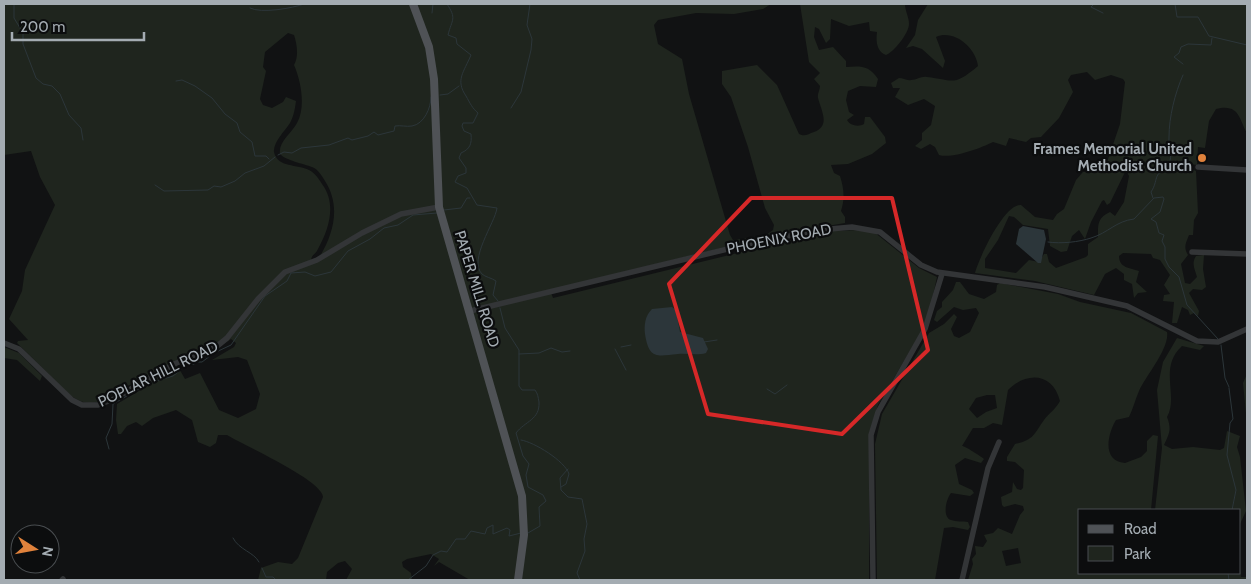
<svg xmlns="http://www.w3.org/2000/svg" width="1251" height="584" font-family="Cabin,sans-serif">
  <rect width="100%" height="100%" fill="#111213"/>
  <g fill="#1f251e" fill-rule="evenodd">
    <path d="M4,4H771L763,9L734,14L696,13L658,20L654,25L658,44L682,59L689,94L730,235L733,240L748,238L750,241L550,290L553,298L828,231L860,230L874,232L919,268L937,277L930,309L920,334L878,405L869,434V580H470L439,562L434,566L439,559L431,554L407,559L402,562L403,567L411,573L412,580H346L352,569L345,561L338,563L327,572L326,580H258L261,568L278,562L292,564L298,558L323,497C322,480 243,445 227,435H218L216,443L210,447L198,442L192,420L176,410L153,418L142,426L136,422L127,426L121,434H118L116,420L117,404L149,385L142,380C138,383 135,383 132,384C109,392 97,415 70,395L17,343L18,341L28,340L9,319L22,291L25,270L55,205L40,177L31,151L4,155ZM288,33L294,35C297,44 299,56 294,65C301,81 306,107 297,123C291,134 278,142 280,154C285,160 304,164 312,167C318,169 322,176 325,181C341,206 334,233 319,258L311,260C312,254 316,254 318,249C329,229 337,204 322,184C319,179 315,173 309,170C298,164 277,168 274,152C273,142 285,131 290,123C294,116 295,108 296,101L286,97L283,102L272,108L263,105L260,99L266,71L263,67L265,52ZM231,339L236,343L234,347L212,360L238,357L247,360L260,394L256,409L238,418L219,410L200,373L185,379L177,365L210,353Z"/>
    <path d="M800,4H905C905,11 909,17 909,24C909,33 894,52 886,55C876,51 876,40 877,32L870,31L869,22L849,26L831,19L830,39L826,43L819,29L815,27L814,37L819,50L833,47L846,61V67C860,66 869,65 878,79L876,87L860,86L848,91L846,100L849,112L854,115L847,120C850,126 859,127 864,124L865,117H870L885,137L886,143L872,154L848,164L831,165L834,173L840,176C844,189 845,198 841,211L845,217V223L768,236L766,235L773,230L774,225L765,208L748,147L731,97L722,84V71L757,65L777,85L799,134C805,137 808,134 814,132C831,126 821,110 818,98C817,94 820,90 820,86L814,79L820,73L809,62Z"/>
    <path d="M928,4H1247V133C1239,120 1240,103 1216,109L1209,121L1205,148L1198,147L1197,165L1189,164L1191,169L1196,171L1198,213L1194,220L1193,235H1189C1186,243 1183,247 1188,255L1181,264L1185,283L1190,284L1197,277C1195,269 1191,264 1196,256L1204,255L1203,269L1206,287L1202,290L1193,289L1189,293L1199,311L1198,316L1194,313L1190,315L1188,310L1182,307L1177,323H1172L1174,302L1163,301L1164,295L1170,294L1164,285L1170,275L1160,260L1153,258L1151,254L1123,253L1119,256C1119,268 1130,268 1139,271L1136,282L1147,292L1138,293L1134,298L1132,284L1124,280V274L1116,268L1105,274L1094,295L1035,281L975,273C979,258 1004,204 1021,205L1035,217L1053,220L1057,214L1064,209L1076,180L1083,172H1096L1105,168L1120,124L1125,82L1123,79L1111,75L1095,80L1087,72L1071,75L1068,80L1073,92L1059,118L1041,137L1031,138L1026,142L1009,138L1006,146L993,142C981,148 952,159 939,155L935,147L930,144L921,149L915,146L922,140V133L931,125L935,106L924,99L908,105L895,97L900,88H893L891,83L899,78C903,78 907,81 911,80C917,80 921,76 927,77C954,80 953,87 978,66C976,48 954,29 936,37L945,61L943,68L922,49L913,46L906,48L915,35L918,20ZM1126,170L1129,176L1124,202L1115,216L1110,212C1097,218 1098,225 1098,237L1088,244V255L1086,257L1056,268L1049,262L1047,254H1044L1039,262L1029,260L1016,273L985,268V259L998,240L1009,216L1014,217L1023,225L1048,229L1050,246L1061,252L1067,251L1072,236L1079,230L1085,239L1091,222L1102,201L1104,200L1107,205L1110,203Z"/>
    <path d="M956,282H960L969,294L984,299L996,292L997,285L1000,283L1058,294L1080,302L1131,313L1167,332C1170,348 1145,377 1139,391C1135,400 1133,409 1129,417L1116,420C1108,433 1101,461 1125,463L1141,457L1147,451V441L1153,435L1158,436L1151,510H1080V573H1240V569L1241,577H1246L1247,580H968L973,564L972,559L976,554L975,546L983,547L987,541L984,535L993,533L998,528L1012,534L1020,515L1024,510L1023,506L1015,504L1004,507L1002,505L1001,497L1012,492L1013,482L1017,489L1021,490L1023,488L1024,470L1015,462L1007,461V457L1015,444C1034,440 1034,434 1044,420C1049,413 1056,409 1060,401C1053,373 1027,371 1008,390L1002,425L993,423L984,428H973L962,446C965,446 982,457 984,459L981,463L965,458L955,465L959,484L972,490L974,493L970,496L951,493C946,499 942,517 951,520C956,522 963,521 968,522L970,527L968,530L953,527L944,528L935,580H877L875,444L882,414L929,333L944,324L954,314L957,317L951,329L954,336L959,338L970,332L979,313L976,308L963,310L954,307L937,322L934,320L937,311L942,307V302L953,290ZM987,395H995L997,408L986,412L977,418L969,409L976,398ZM1018,548L1021,563L1006,566L1002,551Z"/>
    <path d="M1177,338L1204,346L1200,350L1182,346C1158,368 1179,396 1167,417C1172,430 1169,434 1164,445L1172,449L1193,447L1220,450L1224,448L1227,431L1240,436L1237,447L1240,457L1246,511L1240,524V510H1155L1162,448L1157,390L1163,362Z"/>
    <polygon points="4,347 19,353 42,376 40,381 17,360 4,358"/>
    <polygon points="1247,374 1247,424 1243,383"/>
  </g>
  <g fill="#2c363a">
    <polygon points="1023,226 1044,230 1046,239 1041,263 1038,263 1016,244 1019,229"/>
    <path d="M672,307L676,310L680,332L703,338L708,349L706,353C697,356 687,353 678,354C657,356 649,360 645,334C644,325 645,316 652,309Z"/>
  </g>
  <g fill="none" stroke-linecap="round" stroke-linejoin="round">
    <g stroke="#2c363a" stroke-width="1">
      <polyline points="14,4 14,18 23,33 23,44 36,78 43,84 52,86 60,94 69,115 81,128 83,140"/>
      <path d="M447,4C457,19 452,19 448,35L456,38L457,44L471,55C464,72 455,80 466,96C470,103 472,108 478,113L473,123H463L462,126L464,131L471,134C472,144 470,149 461,153L459,158L466,168V173L458,176L455,182L467,188L477,205L497,208C495,223 468,260 482,274C485,277 492,278 496,281L493,295L498,301"/>
      <polyline points="1094,4 1091,7 1103,13"/>
      <polyline points="1175,4 1177,17 1198,17 1209,36 1247,45"/>
      <path d="M250,8C261,14 293,8 304,4"/>
      <polyline points="432,13 433,4"/>
      <polyline points="1183,64 1174,57 1179,53 1181,47 1188,44 1211,45 1212,38"/>
      <polyline points="176,81 182,80 195,86 212,98 225,114 237,123 240,132 252,142 255,156 266,156 269,159"/>
      <polyline points="440,95 448,94 459,86"/>
      <polyline points="511,108 521,92 531,50 532,39 527,25 530,4"/>
      <path d="M278,155L284,152L292,153L301,148L329,145L348,138L352,140L368,136L374,132L378,135L394,131L395,126C401,125 406,127 412,126C424,124 431,108 431,97"/>
      <polyline points="155,185 164,191 208,190 214,186 221,187 235,181 245,173 264,166 275,157"/>
      <path d="M1153,198L1151,192C1159,180 1152,174 1168,168C1174,150 1168,152 1169,137C1169,117 1175,93 1183,75"/>
      <polyline points="444,210 461,208 467,198 470,198"/>
      <path d="M1048,242C1061,244 1079,242 1091,238C1108,233 1116,221 1134,219L1154,198L1163,197L1164,199L1160,212L1151,219L1156,222L1159,233L1164,235L1162,241L1165,247V259L1169,267L1179,277L1187,305L1218,339"/>
      <path d="M500,308L505,328L519,350V386L522,390H535C538,394 538,397 539,402C540,420 525,421 516,433L523,456L529,464L526,475L528,487L543,495L546,501L539,507L540,526L528,533"/>
      <polyline points="704,342 717,340"/>
      <polyline points="1221,345 1225,378 1229,387"/>
      <polyline points="621,347 631,345"/>
      <polyline points="615,349 626,370"/>
      <polyline points="519,354 539,353 551,348 562,352 570,351"/>
      <polyline points="197,362 202,362 214,353 231,345 265,296 287,281 291,273 305,272 315,276 331,272 348,251 370,239 384,228 398,225 413,215 437,213"/>
      <polyline points="188,365 194,364"/>
      <polyline points="1229,388 1233,419 1230,423 1227,455 1236,490 1232,510"/>
      <polyline points="767,389 775,394 787,385"/>
      <path d="M521,440C534,442 565,461 569,474L566,484L561,487"/>
      <polyline points="109,449 106,438 112,424 113,404 149,383 173,376 182,369"/>
      <polyline points="568,469 560,478 561,490 568,497 582,499 587,524 584,539 585,551 577,573 580,580"/>
      <path d="M233,538C239,550 254,552 259,562"/>
      <polyline points="262,568 266,577 273,577 276,580"/>
      <polyline points="1228,573 1229,580"/>
      <polyline points="408,580 426,566 433,555 441,551 447,552 456,539 465,539 471,531 485,534 487,528 493,525 493,534 507,528 510,530 509,536 521,533"/>
    </g>
    <g stroke="#333537" stroke-width="5.5">
      <polyline points="1198,167 1247,170"/>
      <polyline points="1192,252 1247,254"/>
      <polyline points="470,311 761,241 819,230 852,227 880,232 921,265 937,272 1045,287 1127,306 1197,341 1218,342 1247,329"/>
      <polyline points="4,343 19,349 72,400 82,405 98,405 114,399 174,364 216,347 227,338 258,299 285,272 317,260 362,233 401,214 439,207"/>
      <polyline points="62,580 63,579"/>
      <polyline points="873,580 871,435 878,412 925,329 942,274"/>
      <polyline points="962,580 988,468 999,442"/>
    </g>
    <polyline stroke="#4f5256" stroke-width="8" points="413,4 429,47 434,79 439,207 522,496 524,535 518,580"/>
  </g>
  <path fill="none" stroke="#d62828" stroke-width="4" stroke-linejoin="round" d="M751,198H892L928,350L842,434L708,414L669,284Z"/>
  <circle fill="#e0823c" stroke="#0c0d0e" stroke-width="2" cx="1202" cy="158" r="5"/>
  <g text-anchor="middle" dominant-baseline="central" stroke-width="4.5" stroke-linejoin="round" paint-order="stroke">
    <g font-size="15" font-weight="bold" fill="#a4acb2" stroke="#0c0d0e" text-anchor="end">
      <text x="1192" y="149">Frames Memorial United<tspan x="1192" dy="17">Methodist Church</tspan></text>
    </g>
    <g font-size="15" fill="#a4acb2" stroke="#0c0d0e">
      <text transform="translate(779 239) rotate(-11)">PHOENIX ROAD</text>
      <text transform="translate(477 289) rotate(73)">PAPER MILL ROAD</text>
      <text transform="translate(158 374) rotate(-26)">POPLAR HILL ROAD</text>
    </g>
  </g>
  <rect width="1251" height="584" fill="none" stroke="#a4acb2" stroke-width="10"/>
  <rect x="1078" y="509" width="162" height="65" fill="#0c0d0e" stroke="#494d50"/>
  <rect x="1088" y="525" width="25" height="8" fill="#4f5256" stroke="#494d50"/>
  <text x="1124" y="534" font-size="15" fill="#a4acb2">Road</text>
  <rect x="1088" y="546" width="25" height="15" fill="#1f251e" stroke="#494d50"/>
  <text x="1124" y="559" font-size="15" fill="#a4acb2">Park</text>
  <g transform="translate(35 549) rotate(101)"><circle r="24" fill="#0c0d0e" stroke="#494d50"/>
  <path d="M0-4L9 19L0 12L-9 19Z" fill="#e0823c"/>
  <text y="-8" font-size="14" font-weight="bold" text-anchor="middle" fill="#a4acb2">N</text>
  </g>
  <path d="M12 32v8h132v-8" fill="none" stroke="#a4acb2" stroke-width="2.5"/>
  <text x="20" y="32" font-size="15" fill="#a4acb2" stroke="#0c0d0e" stroke-width="4" paint-order="stroke">200 m</text>
</svg>
